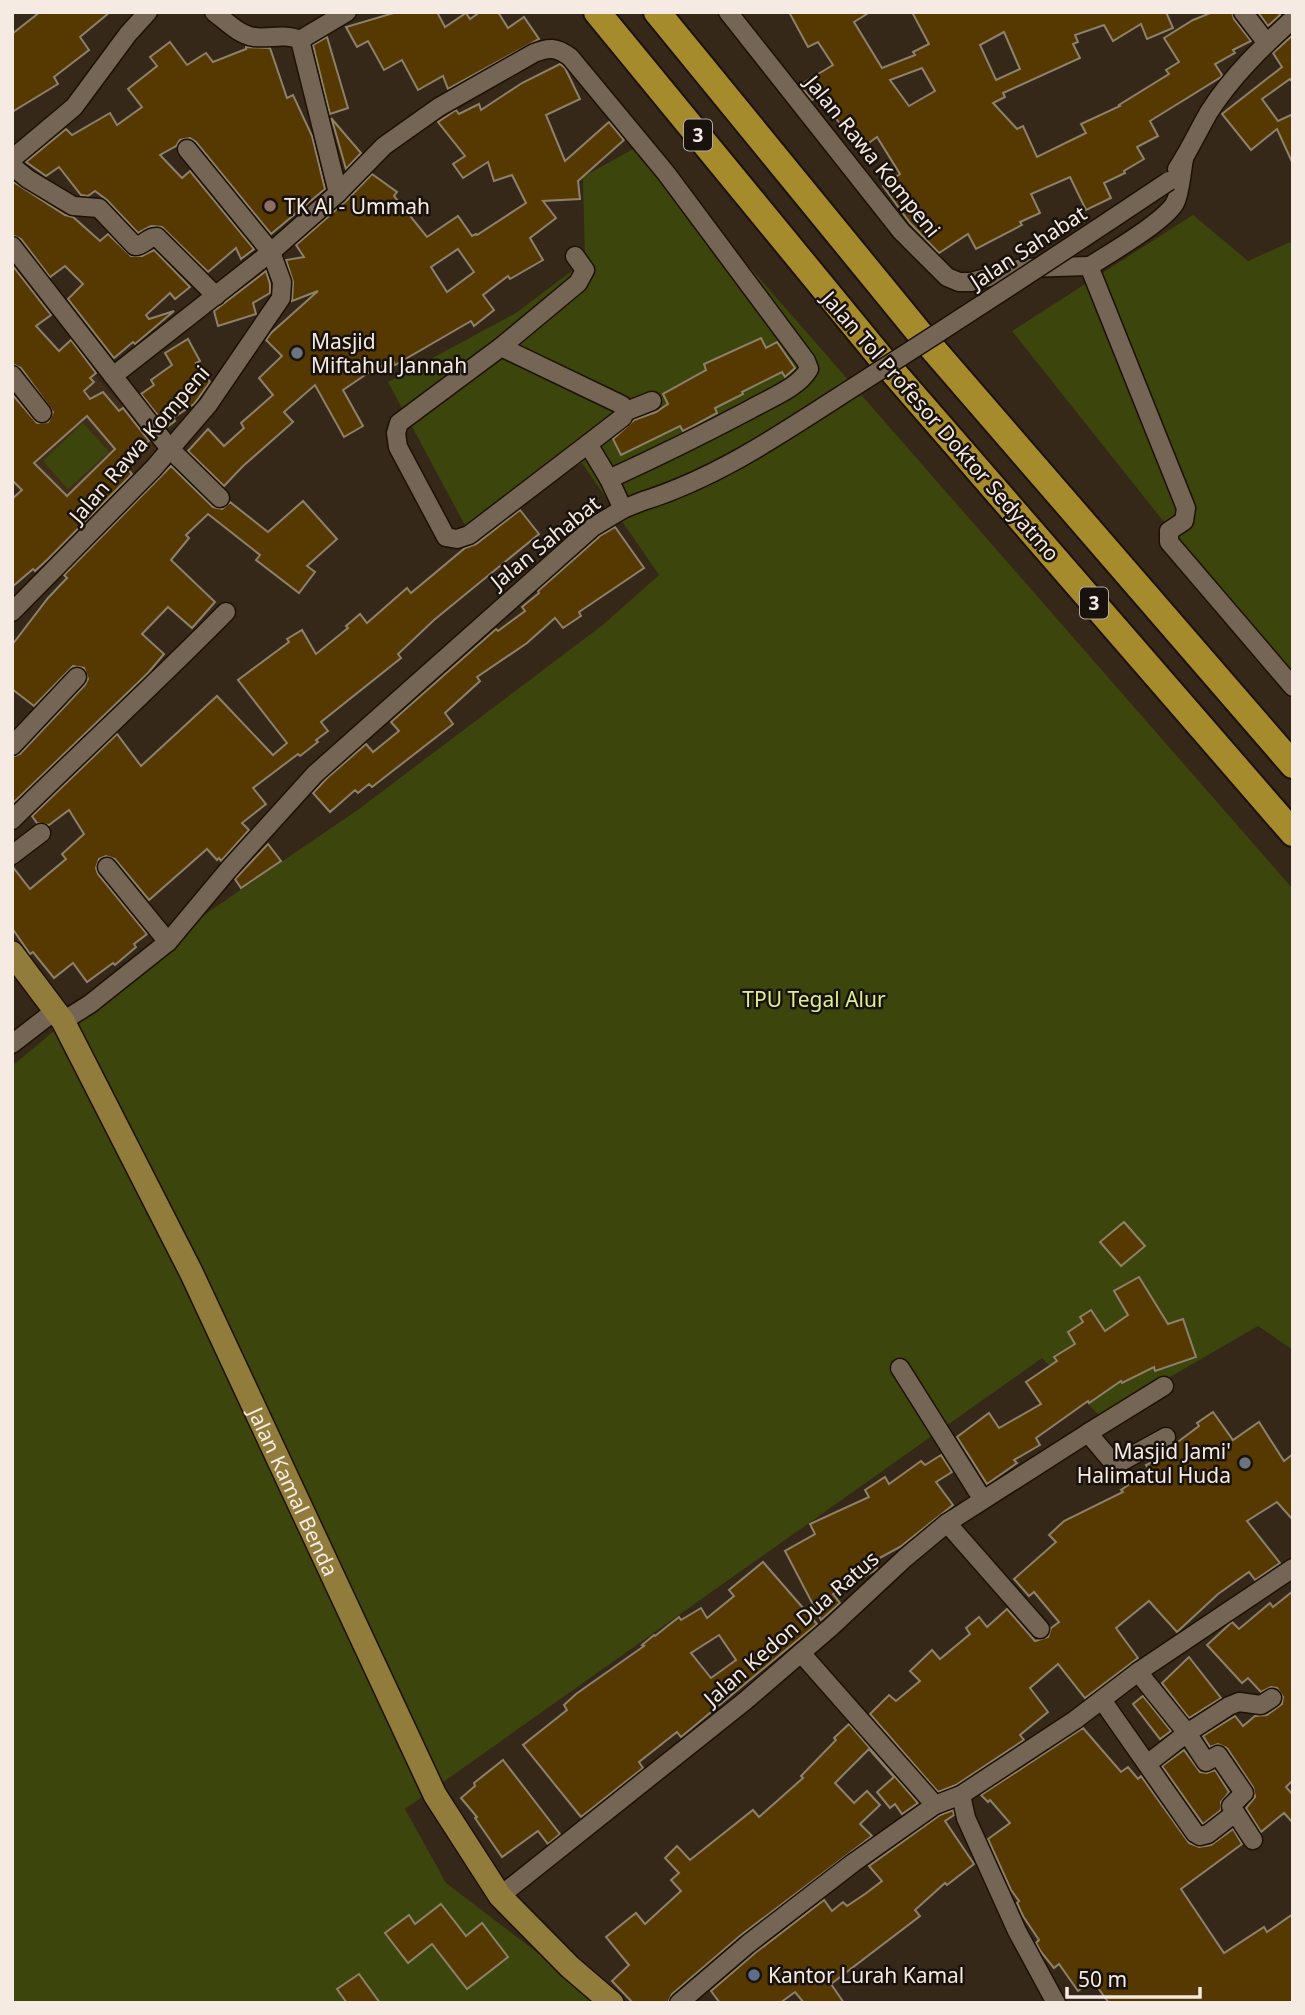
<svg xmlns="http://www.w3.org/2000/svg" width="1305" height="2015" font-family="'Noto Sans',sans-serif">
  <rect width="100%" height="100%" fill="#362819"/>
  <polygon fill="#412e19" points="92,373 161,446 64,539 12,484 12,450"/>
  <g fill="#3c460c">
    <polygon points="642,144 1293,889 1293,1350 1258,1326 1101,1417 1042,1358 405,1809 446,1883 572,1979 598,2003 12,2003 12,1066 147,954 359,809 604,624 659,575 582,463 466,527 388,382 516,313 585,261 583,177"/>
    <polygon points="1193,215 1248,261 1293,241 1293,684 1012,331"/>
    <polygon points="83,423 109,452 68,489 43,461"/>
  </g>
  <g fill="#553900" stroke="#8d806c" stroke-width="2" fill-rule="evenodd">
    <polygon points="40,12 110,12 80,37 89,50 54,77 58,84 12,112 12,34"/>
    <polygon points="397,12 437,12 445,27 466,13 470,19 480,12 498,12 508,28 524,17 539,39 448,89 443,76 418,90 402,60 384,70 368,41 357,47 346,27"/>
    <path d="M789,12H870L854,22L882,68L915,55L913,52L929,44L912,12H1166L1173,28L1147,39L1141,24L1113,41L1104,25L1075,35L1078,42L1073,44L1080,58L1003,93L1005,97L993,103L1017,129L1023,126L1037,157L1086,133L1081,124L1120,106L1119,105L1169,74L1166,70L1179,62L1164,38L1193,20L1213,12H1232L1234,19L1251,41L1233,50L1235,53L1215,64L1222,75L1221,77L1150,121L1158,136L1137,147L1144,159L1124,171L1125,173L1104,183L1111,198L1086,210L1070,177L1031,194L1040,213L1020,222L1022,225L976,249L968,234L939,253L910,223L883,186L900,174L877,137L859,150L835,117L840,113L826,92L812,100L800,85L833,65L818,42L808,47ZM1004,32L1020,69L996,80L980,45ZM922,68L935,91L909,106L890,80Z"/>
    <polygon points="1258,12 1278,12 1280,15 1268,26"/>
    <polygon points="1293,35 1293,83 1290,79 1262,99 1278,121 1293,114 1293,164 1277,129 1251,150 1222,114 1282,67 1273,53"/>
    <polygon points="327,37 348,108 330,114 313,45"/>
    <polygon points="170,42 187,65 206,53 213,62 246,49 246,47 270,48 287,98 293,95 312,136 325,189 271,234 196,142 190,138 180,140 176,146 160,155 182,178 190,171 254,249 241,259 236,248 208,272 162,227 151,226 138,233 107,200 95,191 88,196 81,195 59,167 46,176 26,162 66,129 72,135 110,113 117,125 142,107 128,89 157,66 150,57"/>
    <path d="M560,64L565,68L580,99L546,115L565,161L609,122L624,140L578,181L580,199L543,201L556,218L530,238L543,260L510,279L508,276L483,295L494,310L474,326L471,321L395,365L393,360L375,370L374,369L343,390L363,426L344,437L315,385L284,412L293,422L243,466L224,486L188,451L208,429L224,446L244,428L241,423L273,395L259,378L282,356L266,340L271,333L318,291L292,301L293,282L286,260L304,257L296,245L346,201L372,174L397,192L394,196L427,237L458,216L472,236L476,234L477,235L526,203L512,175L494,181L488,162L463,178L453,164L465,156L438,122L456,110L459,114L479,104L481,110L522,83ZM458,249L474,272L447,292L431,267Z"/>
    <polygon points="331,118 361,153 346,169 332,120"/>
    <polygon points="12,181 65,215 73,217 100,241 108,234 131,256 142,256 154,250 190,287 175,299 170,293 146,315 149,319 174,311 135,344 133,342 114,358 68,299 83,284 65,266 50,277 21,239 12,235"/>
    <path d="M12,265L51,315L36,326L59,351L71,340L96,373L90,378L94,382L84,391L90,399L103,392L119,411L123,408L149,441L123,464L132,474L48,559L35,571L33,569L12,587V499L22,490L12,480V394L37,423L48,422L53,412L21,368L12,364ZM87,416L115,449L67,496L34,463Z"/>
    <polygon points="266,271 270,284 270,293 253,303 256,314 218,326 214,311"/>
    <polygon points="761,338 766,348 777,342 795,368 785,377 782,372 742,392 743,394 715,408 717,413 693,426 683,431 680,426 621,455 613,439 634,420 656,412 668,404 663,394 706,370 704,364"/>
    <polygon points="188,339 200,361 196,363 210,382 194,404 173,418 175,421 167,427 141,394 154,385 151,380 172,365 165,353"/>
    <polygon points="171,466 213,507 222,509 230,502 268,532 303,501 337,539 307,566 315,572 299,593 256,560 260,555 208,514 186,535 189,538 171,560 215,602 192,628 168,607 142,634 164,654 148,673 12,804 12,757 20,754 85,685 88,679 84,668 73,666 34,706 12,689 12,645 48,598 67,578 64,575"/>
    <polygon points="520,510 539,534 434,620 398,654 401,658 321,722 328,731 316,740 318,742 300,756 298,754 253,788 266,804 242,823 249,830 221,861 219,858 217,860 207,849 149,900 115,859 106,856 99,859 96,868 98,874 147,934 134,944 136,947 115,965 113,963 87,982 73,963 54,978 33,952 30,954 12,928 12,866 30,889 66,859 62,854 84,834 69,810 49,825 37,823 32,816 117,734 141,766 217,696 273,755 287,743 238,680 289,642 287,639 302,630 316,654 348,628 346,626 360,614 367,623 407,588 411,593 465,548 476,544"/>
    <polygon points="615,527 644,568 579,612 581,616 563,628 555,618 527,643 477,677 480,681 445,713 453,724 372,787 369,784 358,793 355,790 330,812 313,793 327,778 366,744 373,752 399,731 391,722 496,629 498,631 525,611 522,607 539,593 538,591 600,536"/>
    <polygon points="268,844 281,861 241,888 235,879"/>
    <polygon points="1124,1222 1145,1246 1121,1266 1100,1242"/>
    <polygon points="1139,1277 1168,1324 1183,1319 1196,1357 1155,1371 1154,1367 1122,1383 1121,1381 1089,1403 1088,1401 1036,1438 1040,1445 1014,1460 1017,1463 987,1484 957,1437 989,1413 999,1428 1041,1404 1026,1382 1057,1361 1054,1357 1075,1344 1068,1332 1083,1322 1080,1317 1091,1310 1105,1331 1128,1315 1114,1291"/>
    <polygon points="1213,1412 1233,1440 1259,1422 1284,1461 1293,1454 1293,1520 1277,1502 1247,1521 1280,1563 1255,1580 1249,1572 1218,1594 1177,1632 1149,1601 1116,1628 1138,1658 1085,1698 1058,1664 1030,1688 1048,1712 1020,1735 1024,1740 956,1785 938,1792 870,1714 889,1695 896,1701 920,1681 910,1671 932,1650 940,1659 970,1634 966,1628 979,1617 987,1627 1007,1609 1035,1641 1048,1637 1051,1628 1059,1622 1034,1592 1029,1596 1014,1579 1056,1542 1049,1535 1064,1521 1123,1492 1121,1490 1149,1471 1146,1465 1169,1454 1167,1450 1199,1426 1197,1423"/>
    <polygon points="941,1455 952,1472 936,1482 953,1505 900,1547 874,1561 877,1568 874,1571 833,1594 840,1603 821,1620 785,1551 815,1534 810,1524 869,1497 865,1490 885,1477 889,1484 921,1461 925,1465"/>
    <path d="M763,1562L817,1624L681,1737L677,1732L639,1762L643,1768L581,1817L523,1745L567,1710L564,1705L576,1694L644,1646L642,1645L654,1635L655,1636L679,1617L681,1620L701,1608L707,1618L734,1596L729,1590ZM719,1635L736,1660L711,1678L691,1653Z"/>
    <polygon points="1293,1591 1293,1780 1286,1787 1293,1795 1293,1823 1284,1813 1261,1832 1246,1808 1255,1797 1253,1787 1227,1748 1218,1744 1210,1747 1203,1736 1235,1716 1243,1726 1255,1716 1267,1715 1282,1704 1283,1697 1277,1688 1271,1687 1261,1692 1248,1678 1242,1683 1207,1645 1232,1622 1239,1629 1270,1603 1273,1607"/>
    <polygon points="1189,1657 1221,1698 1189,1718 1162,1683"/>
    <polygon points="1143,1696 1171,1731 1160,1739 1133,1704"/>
    <polygon points="849,1724 918,1803 902,1814 895,1804 890,1808 877,1792 894,1777 869,1749 835,1783 854,1803 867,1791 880,1805 860,1824 872,1836 741,1935 672,1994 668,2003 633,2003 612,1981 629,1965 606,1937 636,1913 645,1924 681,1891 671,1880 679,1873 665,1858 677,1846 690,1860 753,1810 759,1817 803,1778 801,1776 836,1740 834,1738"/>
    <polygon points="1083,1728 1121,1772 1128,1767 1138,1779 1141,1776 1189,1843 1199,1847 1211,1845 1233,1829 1242,1844 1181,1889 1224,1953 1264,1927 1267,1932 1293,1914 1293,2003 1109,2003 1093,1981 1078,1991 1059,1964 1054,1968 1041,1952 1036,1943 1039,1940 1023,1916 1017,1903 1019,1901 1011,1890 988,1839 1010,1823 990,1800 988,1802 981,1795"/>
    <polygon points="1184,1750 1200,1772 1207,1773 1215,1770 1229,1792 1221,1802 1221,1810 1203,1824 1162,1766"/>
    <polygon points="503,1760 560,1834 548,1844 538,1831 502,1857 475,1818 477,1817 461,1798 475,1786 474,1783"/>
    <polygon points="953,1810 954,1815 945,1821 974,1864 947,1885 945,1883 915,1910 920,1916 831,1984 844,2003 804,2003 795,1992 780,2003 720,2003 711,1991 755,1953 824,1900 832,1911 843,1902 847,1906 865,1894 882,1881 869,1866 940,1815"/>
    <polygon points="441,1904 466,1936 482,1923 508,1957 467,1989 432,1944 408,1963 385,1933 409,1915 415,1924"/>
    <polygon points="359,1974 380,2003 347,2003 337,1989"/>
  </g>
  <g fill="none" stroke-linecap="round" stroke-linejoin="round">
    <defs>
      <g id="minor">
        <path d="M214,12C226,21 239,35 254,37C270,39 285,33 300,40L338,193"/>
        <polyline points="728,12 901,231 947,277 959,282 971,282 1022,268 1090,266"/>
        <polyline points="1243,12 1266,42"/>
        <polyline points="300,40 347,12"/>
        <polyline points="12,159 74,107 128,34 148,12"/>
        <path d="M1184,159C1181,173 1181,191 1175,203C1164,222 1110,253 1090,266L1091,271L1186,508L1184,521L1169,531V542L1293,687"/>
        <path d="M12,166L28,179L73,206L99,208L135,246C144,246 148,236 157,237L216,296"/>
        <path d="M1177,169C1189,151 1198,131 1209,112C1232,76 1262,47 1293,19"/>
        <polyline points="12,246 170,449 220,498"/>
        <polyline points="575,256 585,270 578,283 501,347 399,423 396,433 398,447 446,537 457,539 469,535 588,444 609,479 623,509"/>
        <polyline points="501,347 622,405 624,412 623,417 588,444"/>
        <polyline points="12,375 42,413"/>
        <path d="M113,376L271,252L338,193L384,146L439,107L534,53C549,47 556,47 570,57L666,173L806,361L809,369C798,388 770,398 751,409C704,434 657,457 609,479"/>
        <polyline points="624,412 652,401"/>
        <polyline points="12,612 153,469 208,405 281,298 282,282 271,252 187,149"/>
        <polyline points="12,746 77,677"/>
        <path d="M12,820C83,750 156,683 226,612"/>
        <polyline points="12,855 41,833"/>
        <polyline points="107,867 168,942"/>
        <polyline points="63,1021 90,1004 168,942 229,869 315,774 593,527 623,509 643,501"/>
        <polyline points="12,1044 56,1010"/>
        <polyline points="900,1368 983,1500"/>
        <polyline points="1088,1433 1164,1386"/>
        <polyline points="947,1523 1040,1629"/>
        <polyline points="801,1653 935,1805"/>
        <polyline points="1138,1672 1187,1733 1206,1762 1218,1755 1244,1793 1231,1806 1253,1840"/>
        <polyline points="1102,1700 1195,1833 1200,1836 1208,1834 1235,1813"/>
        <polyline points="1147,1764 1187,1733 1229,1706 1239,1702 1261,1705 1272,1698"/>
        <polyline points="961,1795 966,1818 1017,1931 1056,2003"/>
        <polyline points="500,1896 745,1701 831,1627 905,1558 947,1523 1088,1433 1115,1465 1166,1437"/>
        <polyline points="679,2003 748,1944 853,1863 935,1805 961,1795 1075,1720 1138,1672 1293,1568"/>
      </g>
      <g id="major">
        <path id="s1" d="M12,953L63,1021L191,1272L435,1795L500,1896L570,1967L612,2003"/>
      </g>
      <g id="highway">
        <polyline points="597,12 881,358 1293,833"/>
        <polyline points="657,12 921,335 1293,765"/>
      </g>
    </defs>
    <use href="#minor" stroke="#1d1104" stroke-width="21"/>
    <use href="#major" stroke="#1d1104" stroke-width="26"/>
    <use href="#highway" stroke="#1d1104" stroke-width="30"/>
    <use href="#minor" stroke="#756555" stroke-width="18"/>
    <use href="#major" stroke="#927c3c" stroke-width="23"/>
    <use href="#highway" stroke="#a58b2b" stroke-width="26"/>
    <defs>
      <path id="minor-bridge" d="M643,501C722,476 788,429 857,385C962,318 1066,250 1169,181"/>
    </defs>
    <use href="#minor-bridge" stroke="#1d1104" stroke-width="21" stroke-linecap="butt"/>
    <use href="#minor-bridge" stroke="#756555" stroke-width="18"/>
  </g>
  <circle fill="#8d6e63" stroke="#19120c" stroke-width="2.5" cx="270" cy="206" r="7"/>
  <g fill="#6b7280" stroke="#19120c" stroke-width="2.5">
    <circle cx="297" cy="353" r="7"/>
    <circle cx="1245" cy="1463" r="7"/>
  </g>
  <circle fill="#5c6f8a" stroke="#19120c" stroke-width="2.5" cx="754" cy="1975" r="7"/>
  <g text-anchor="middle" dominant-baseline="central" stroke-width="5" stroke-linejoin="round" paint-order="stroke">
    <g fill="#19120c" stroke="#b3aaa2" stroke-width="2">
      <rect x="684" y="119.5" width="28" height="31" rx="5"/>
      <rect x="1080" y="587.5" width="28" height="31" rx="5"/>
    </g>
    <g font-size="19" font-weight="bold" fill="#f5ebe2">
      <text x="698" y="135">3</text>
      <text x="1094" y="603">3</text>
    </g>
    <g font-size="21" fill="#f5ebe2" stroke="#19120c">
      <text transform="translate(873 156) rotate(51)">Jalan Rawa Kompeni</text>
      <text transform="translate(1028 247) rotate(-33)">Jalan Sahabat</text>
      <text transform="translate(941 426) rotate(49)">Jalan Tol Profesor Doktor Sedyatmo</text>
      <text transform="translate(139 444) rotate(-49)">Jalan Rawa Kompeni</text>
      <text transform="translate(545 542) rotate(-39)">Jalan Sahabat</text>
      <text stroke="none"><textPath href="#s1" startOffset="609">Jalan Kamal Benda</textPath></text>
      <text transform="translate(791 1628) rotate(-41)">Jalan Kedon Dua Ratus</text>
    </g>
    <g font-size="21" fill="#f5ebe2" stroke="#19120c" text-anchor="start">
      <text x="284" y="206">TK Al - Ummah</text>
      <text x="311" y="341">Masjid<tspan x="311" dy="24">Miftahul Jannah</tspan></text>
      <text x="1231" y="1451" text-anchor="end">Masjid Jami'<tspan x="1231" dy="24">Halimatul Huda</tspan></text>
      <text x="768" y="1975">Kantor Lurah Kamal</text>
    </g>
    <g font-size="21" fill="#dbf08e" stroke="#19120c">
      <text x="814" y="999">TPU Tegal Alur</text>
    </g>
  </g>
  <rect width="1305" height="2015" fill="none" stroke="#f5ebe2" stroke-width="28"/>
  <path d="M1067 1987v10h133v-10" fill="none" stroke="#f5ebe2" stroke-width="3.5"/>
  <text x="1078" y="1987" font-size="21" fill="#f5ebe2" stroke="#19120c" stroke-width="5" paint-order="stroke">50 m</text>
</svg>
